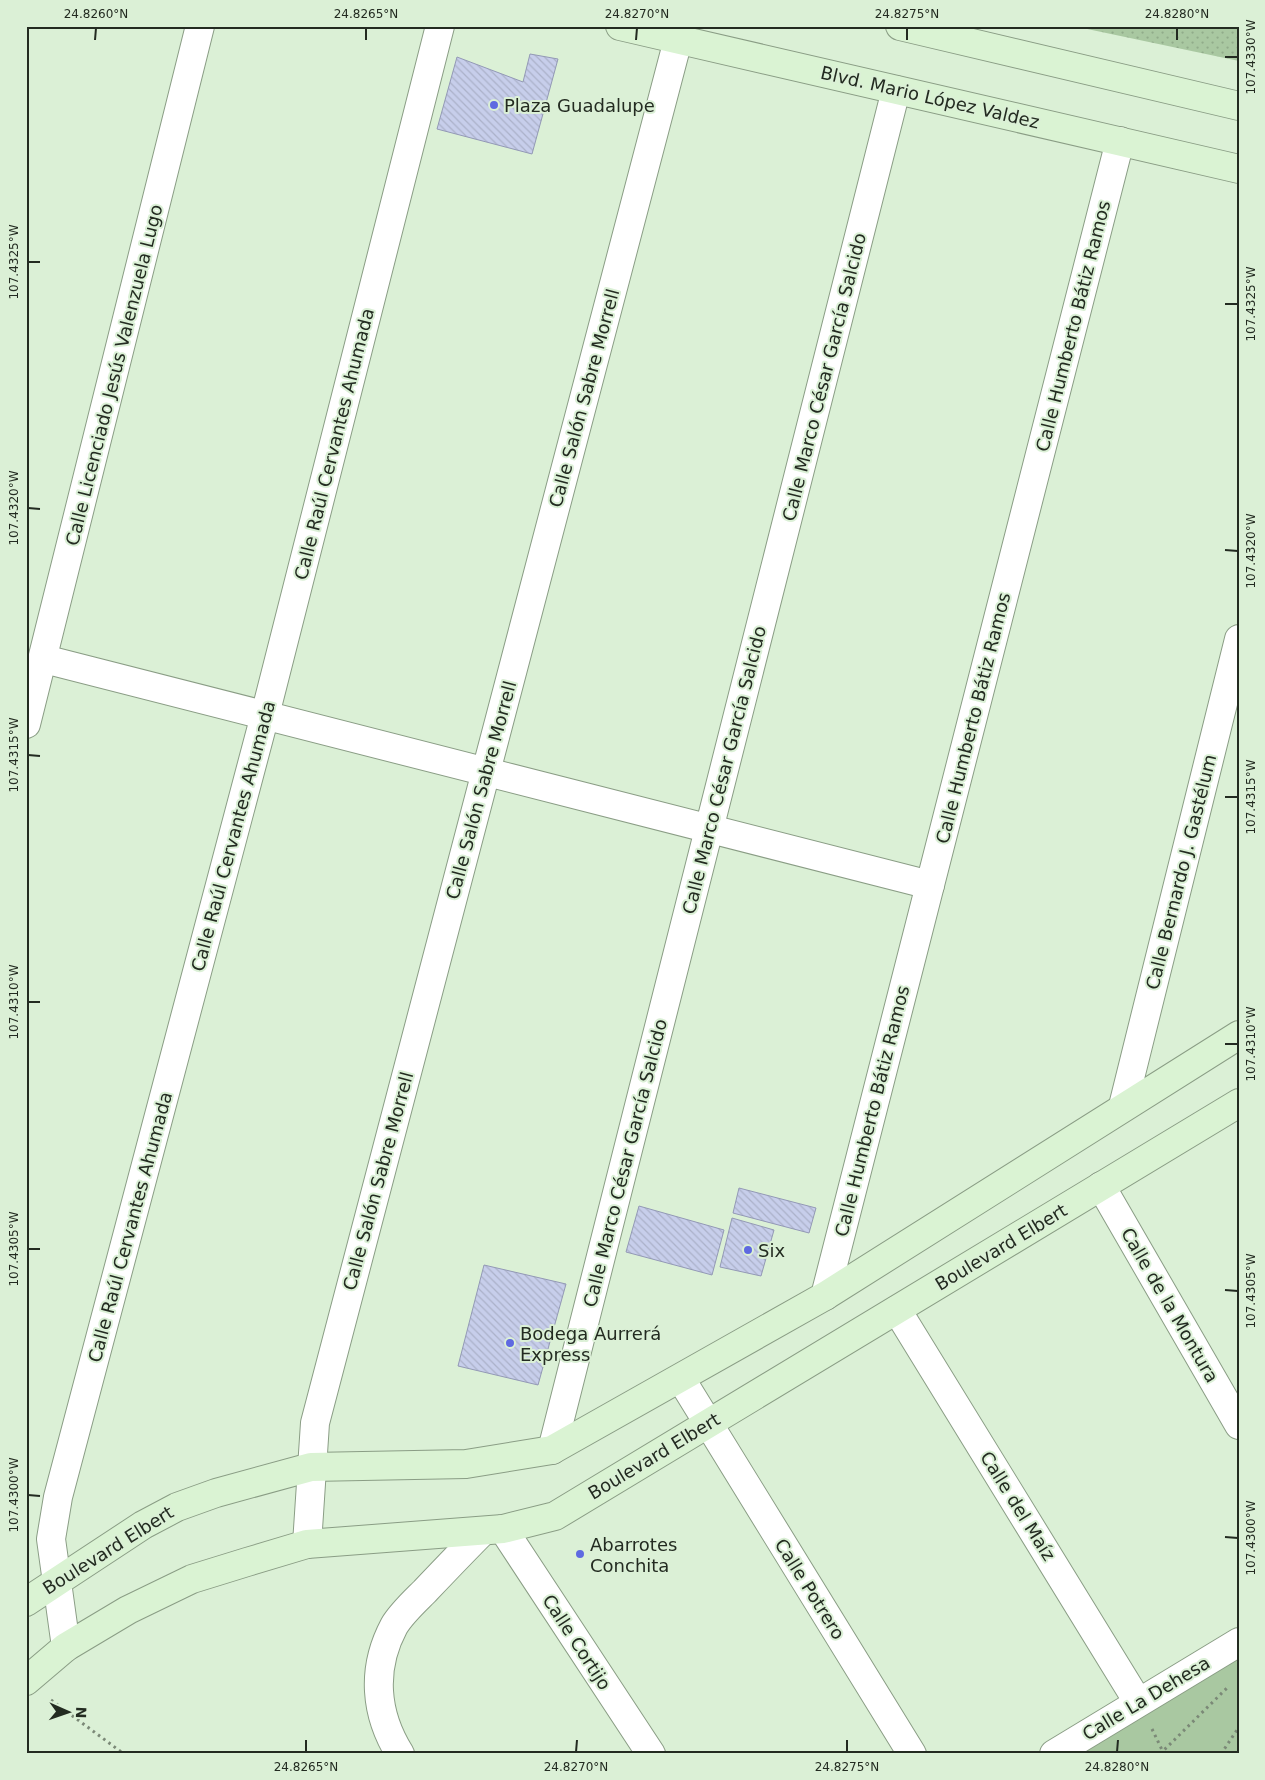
<svg xmlns="http://www.w3.org/2000/svg" width="1265" height="1780" font-family="'DejaVu Sans',sans-serif">
  <defs>
    <pattern id="grass-dots" width="8" height="8" patternUnits="userSpaceOnUse" patternTransform="scale(1.25)"><rect width="8" height="8" fill="#a9c8a1"/><path d="M2 2h.1M6 6h.1" fill="none" stroke="#91ac8a" stroke-width="1.8" stroke-linecap="round"/></pattern>
    <pattern id="building-back-hatch" width="6" height="6" patternUnits="userSpaceOnUse" patternTransform="scale(1.25)"><rect width="6" height="6" fill="#c7ceeb"/><path d="M-1 5l2 2M0 0l6 6M5-1l2 2" fill="none" stroke="#abb1c9"/></pattern>
  </defs>
  <rect width="100%" height="100%" fill="#dbf0d6"/>
  <polygon fill="url(#grass-dots)" points="1073,26 1239,26 1239,61"/>
  <polygon fill="#a9c8a1" points="1239,1648 1239,1754 1069,1754"/>
  <g fill="url(#building-back-hatch)" stroke="#9399b5">
    <polygon points="530,54 558,59 532,154 437,129 457,57 523,82"/>
    <polygon points="739,1188 816,1208 809,1233 733,1213"/>
    <polygon points="639,1206 724,1230 712,1275 626,1252"/>
    <polygon points="732,1218 774,1230 761,1276 720,1267"/>
    <polygon points="484,1265 566,1284 538,1385 458,1366"/>
  </g>
  <g fill="none" stroke-linecap="round" stroke-linejoin="round">
    <defs>
      <g id="street">
        <polyline points="44,659 930,885"/>
        <polyline points="26,724 200,26"/>
        <polyline points="1123,1106 1239,639"/>
        <polyline points="1101,1186 1239,1425"/>
        <polyline points="825,1296 1120,141"/>
        <polyline points="897,1310 1138,1702"/>
        <polyline points="681,1379 912,1754"/>
        <polyline points="552,1450 896,90"/>
        <polyline points="503,1529 651,1754"/>
        <polyline points="307,1544 315,1423 678,40"/>
        <polyline points="66,1647 51,1539 58,1497 265,715 440,26"/>
        <path d="M400,1754C375,1714 371,1669 394,1626C401,1614 414,1602 424,1592C444,1571 463,1551 483,1531"/>
        <polyline points="1054,1754 1239,1642"/>
      </g>
      <g id="secondary">
        <polyline points="620,26 1239,169"/>
        <polyline points="900,26 1239,106"/>
        <polyline points="26,1602 143,1525 177,1507 216,1493 311,1467 466,1464 552,1450 825,1296 1239,1035"/>
        <polyline points="26,1681 66,1647 128,1610 192,1579 247,1562 307,1544 503,1529 555,1516 1239,1103"/>
      </g>
    </defs>
    <use href="#street" stroke="#8a9d85" stroke-width="30"/>
    <use href="#secondary" stroke="#8a9d85" stroke-width="30"/>
    <g stroke="#7b8977" stroke-width="3" stroke-dasharray="2.5 4" stroke-linecap="butt">
      <polyline points="51,1700 124,1754"/>
      <polyline points="1152,1729 1164,1754"/>
      <polyline points="1160,1754 1229,1686"/>
      <polyline points="1221,1754 1239,1727"/>
    </g>
    <use href="#street" stroke="#fff" stroke-width="28"/>
    <use href="#secondary" stroke="#daf3d3" stroke-width="28"/>
  </g>
  <path fill="none" stroke="#232b21" stroke-width="2" d="M95,40L96,28M366,40V28M636,40L637,28M907,40V28M1177,40V28M1225,57H1238M28,262H40M1225,304H1238M28,508L40,509M1225,550L1238,551M28,755L40,756M1225,797H1238M28,1002H40M1225,1044H1238M28,1249H40M1225,1290L1238,1291M28,1495L40,1496M1225,1537L1238,1538M306,1752V1740M576,1752L577,1740M847,1752V1740M1117,1752L1118,1740"/>
  <g fill="#5e69e1" stroke="#dbf0d6" stroke-width="2">
    <circle cx="494" cy="105" r="5"/>
    <circle cx="748" cy="1250" r="5"/>
    <circle cx="510" cy="1343" r="5"/>
    <circle cx="580" cy="1554" r="5"/>
  </g>
  <g text-anchor="middle" dominant-baseline="central" stroke-width="4" stroke-linejoin="round" paint-order="stroke">
    <g font-size="18" fill="#232b21" stroke="#dbf0d6">
      <text transform="translate(930 97) rotate(13)">Blvd. Mario López Valdez</text>
      <text transform="translate(1073 326) rotate(-76)">Calle Humberto Bátiz Ramos</text>
      <text transform="translate(114 375) rotate(-76)">Calle Licenciado Jesús Valenzuela Lugo</text>
      <text transform="translate(824 377) rotate(-76)">Calle Marco César García Salcido</text>
      <text transform="translate(584 398) rotate(-75)">Calle Salón Sabre Morrell</text>
      <text transform="translate(334 444) rotate(-76)">Calle Raúl Cervantes Ahumada</text>
      <text transform="translate(973 718) rotate(-76)">Calle Humberto Bátiz Ramos</text>
      <text transform="translate(724 770) rotate(-76)">Calle Marco César García Salcido</text>
      <text transform="translate(481 790) rotate(-75)">Calle Salón Sabre Morrell</text>
      <text transform="translate(233 836) rotate(-75)">Calle Raúl Cervantes Ahumada</text>
      <text transform="translate(1181 872) rotate(-76)">Calle Bernardo J. Gastélum</text>
      <text transform="translate(872 1111) rotate(-76)">Calle Humberto Bátiz Ramos</text>
      <text transform="translate(625 1163) rotate(-76)">Calle Marco César García Salcido</text>
      <text transform="translate(378 1181) rotate(-75)">Calle Salón Sabre Morrell</text>
      <text transform="translate(130 1227) rotate(-75)">Calle Raúl Cervantes Ahumada</text>
      <text transform="translate(1001 1247) rotate(-31)">Boulevard Elbert</text>
      <text transform="translate(1170 1305) rotate(60)">Calle de la Montura</text>
      <text transform="translate(654 1456) rotate(-31)">Boulevard Elbert</text>
      <text transform="translate(1018 1506) rotate(58)">Calle del Maíz</text>
      <text transform="translate(108 1550) rotate(-32)">Boulevard Elbert</text>
      <text transform="translate(810 1589) rotate(58)">Calle Potrero</text>
      <text transform="translate(577 1642) rotate(57)">Calle Cortijo</text>
      <text transform="translate(1146 1698) rotate(-31)">Calle La Dehesa</text>
    </g>
    <g font-size="18" fill="#232b21" stroke="#dbf0d6" text-anchor="start">
      <text x="504" y="105">Plaza Guadalupe</text>
      <text x="758" y="1250">Six</text>
      <text x="520" y="1333">Bodega Aurrerá<tspan x="520" dy="21">Express</tspan></text>
      <text x="590" y="1544">Abarrotes<tspan x="590" dy="21">Conchita</tspan></text>
    </g>
  </g>
  <rect width="1265" height="1780" fill="none" stroke="#dbf0d6" stroke-width="55"/>
  <g transform="translate(68 1712) rotate(92)" stroke="#dbf0d6" stroke-width="4" paint-order="stroke">
  <path d="M0-4L9 19L0 12L-9 19Z" fill="#232b21"/>
  <text y="-8" font-size="14" font-weight="bold" text-anchor="middle" fill="#232b21">N</text>
  </g>
  <rect x="28" y="28" width="1210" height="1724" fill="none" stroke="#232b21" stroke-width="2"/>
  <g font-size="12" text-anchor="middle" fill="#232b21">
    <text x="96" y="18">24.8260°N</text>
    <text x="366" y="18">24.8265°N</text>
    <text x="637" y="18">24.8270°N</text>
    <text x="907" y="18">24.8275°N</text>
    <text x="1177" y="18">24.8280°N</text>
    <text transform="translate(1251 57) rotate(-90)" y="4">107.4330°W</text>
    <text transform="translate(14 262) rotate(-90)" y="4">107.4325°W</text>
    <text transform="translate(1251 304) rotate(-90)" y="4">107.4325°W</text>
    <text transform="translate(14 508) rotate(-90)" y="4">107.4320°W</text>
    <text transform="translate(1251 551) rotate(-90)" y="4">107.4320°W</text>
    <text transform="translate(14 755) rotate(-90)" y="4">107.4315°W</text>
    <text transform="translate(1251 797) rotate(-90)" y="4">107.4315°W</text>
    <text transform="translate(14 1002) rotate(-90)" y="4">107.4310°W</text>
    <text transform="translate(1251 1044) rotate(-90)" y="4">107.4310°W</text>
    <text transform="translate(14 1249) rotate(-90)" y="4">107.4305°W</text>
    <text transform="translate(1251 1291) rotate(-90)" y="4">107.4305°W</text>
    <text transform="translate(14 1495) rotate(-90)" y="4">107.4300°W</text>
    <text transform="translate(1251 1538) rotate(-90)" y="4">107.4300°W</text>
    <text x="306" y="1771">24.8265°N</text>
    <text x="576" y="1771">24.8270°N</text>
    <text x="847" y="1771">24.8275°N</text>
    <text x="1117" y="1771">24.8280°N</text>
  </g>
</svg>
